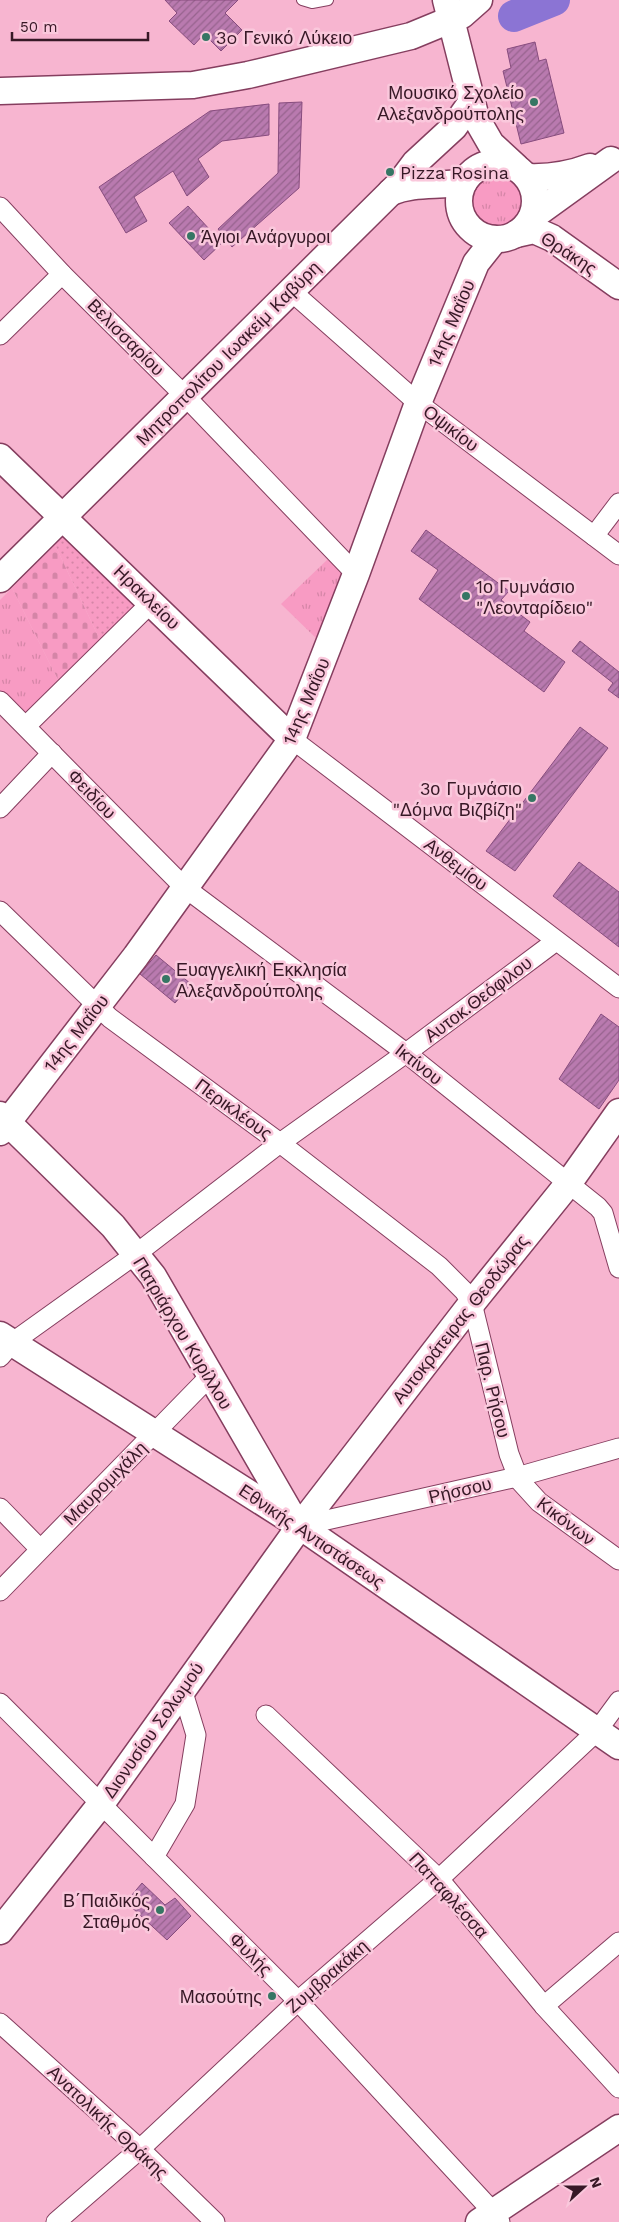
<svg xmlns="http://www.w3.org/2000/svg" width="619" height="2222" font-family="'Work Sans',sans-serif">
  <defs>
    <pattern id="grass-dots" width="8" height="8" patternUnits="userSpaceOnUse" patternTransform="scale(1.25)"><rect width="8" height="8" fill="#f89bc3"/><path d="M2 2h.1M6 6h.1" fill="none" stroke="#d585a7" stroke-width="1.8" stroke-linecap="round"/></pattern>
    <pattern id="cemetery-stones" width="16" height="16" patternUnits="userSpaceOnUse" patternTransform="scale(1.25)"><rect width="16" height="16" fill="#f89bc3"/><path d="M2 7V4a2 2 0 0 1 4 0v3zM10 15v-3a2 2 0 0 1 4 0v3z" fill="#d585a7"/></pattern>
    <pattern id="park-tufts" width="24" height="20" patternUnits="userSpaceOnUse" patternTransform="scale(1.25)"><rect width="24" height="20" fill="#f89bc3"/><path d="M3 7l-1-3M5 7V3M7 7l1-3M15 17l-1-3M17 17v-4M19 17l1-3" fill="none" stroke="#d585a7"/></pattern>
    <pattern id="building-hatch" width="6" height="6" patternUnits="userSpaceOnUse" patternTransform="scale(1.25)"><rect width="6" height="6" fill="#b97aaf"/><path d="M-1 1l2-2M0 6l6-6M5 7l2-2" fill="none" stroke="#97638e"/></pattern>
  </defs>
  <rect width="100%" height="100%" fill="#f7b5d0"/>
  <polygon fill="url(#grass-dots)" points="67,531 142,601 100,640 55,545"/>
  <polygon fill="url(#cemetery-stones)" points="55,545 100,640 58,680 12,588"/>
  <g fill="url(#park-tufts)">
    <path d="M495,171C515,171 528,183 532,202L519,229C510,230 496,235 488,233C483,232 479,227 476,224C456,203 473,177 495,171Z"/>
    <polygon points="328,559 349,578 321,643 281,604"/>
    <polygon points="12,588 58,680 24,714 0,691 0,600"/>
  </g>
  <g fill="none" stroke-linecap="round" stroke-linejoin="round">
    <polyline stroke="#8b74d4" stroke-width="32" points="514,16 554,0"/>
  </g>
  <g fill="url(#building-hatch)" stroke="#874c7e">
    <polygon points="165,0 238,0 225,13 242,30 221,51 204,34 194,45 169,21 177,13"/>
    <polygon points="535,42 539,61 546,59 564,133 521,144 503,71 511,68 507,49"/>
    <polygon points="302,102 299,188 232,247 218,229 278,173 279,103"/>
    <polygon points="269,104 269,135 222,141 198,159 209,177 187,196 173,171 134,197 147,221 126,233 99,187 210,111"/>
    <polygon points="188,206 222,243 204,260 169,223"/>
    <polygon points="426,530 509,591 501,600 530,622 524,631 565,662 544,692 419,599 438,570 411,551"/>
    <polygon points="580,641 619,672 619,698 608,690 613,683 572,651"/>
    <polygon points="580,727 608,748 515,871 486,851"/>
    <polygon points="579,862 619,892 619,947 553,896"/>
    <polygon points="156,955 191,984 175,1003 140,974"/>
    <polygon points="601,1014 619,1027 619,1080 599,1109 559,1079"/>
    <polygon points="142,1883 165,1905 175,1898 191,1916 167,1940 126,1902"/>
  </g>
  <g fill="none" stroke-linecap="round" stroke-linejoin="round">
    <defs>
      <polyline id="lane" points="302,0 312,3 328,0"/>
      <g id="street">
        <polyline points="0,207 62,274 185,396 356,574"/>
        <polyline points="291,291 418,403 619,555"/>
        <polyline points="0,335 62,274"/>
        <polyline points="594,536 619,503"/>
        <polyline points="0,701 184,887 406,1053 598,1207 603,1213 619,1268"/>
        <polyline points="26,726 152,602"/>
        <polyline points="292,739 619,988"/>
        <polyline points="0,808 52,753"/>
        <polyline points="0,911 110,1018 280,1143 439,1266 464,1291 472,1303 509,1454 519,1480 539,1502 619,1560"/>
        <polyline points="0,1357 13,1342 136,1254 280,1143 406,1053 556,941"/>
        <polyline points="0,1508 40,1549"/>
        <polyline points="300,1526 517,1477 619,1448"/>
        <polyline points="0,1591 210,1376"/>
        <polyline points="0,1703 298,2001 494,2213 500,2222"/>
        <polyline points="266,1715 439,1879 544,2006 619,2088"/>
        <polyline points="154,1857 185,1804 196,1735 182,1689"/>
        <polyline points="544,2006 619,1942"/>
        <polyline points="0,2023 140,2149 215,2222"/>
        <polyline points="56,2222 140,2149 298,2001 439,1879 597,1731 619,1701"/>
      </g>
      <g id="secondary">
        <polyline points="446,0 476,118 491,144 516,167"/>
        <polyline points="0,91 193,85 248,75 411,36 462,15 479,0"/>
        <circle cx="497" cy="201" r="38"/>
        <path d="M527,177C550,178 569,175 590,167"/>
        <path d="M391,192C415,182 439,187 464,182"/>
        <polyline points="532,217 611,160"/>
        <polyline points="516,234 534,230 552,238 619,286"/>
        <polyline points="0,457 292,739"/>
        <polyline points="0,579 400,183 415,163 454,127 471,103"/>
        <polyline points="0,1115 113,1226 153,1276 293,1518"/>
        <polyline points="0,1132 136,956 292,739 356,574 418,403 476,263 495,239"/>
        <polyline points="0,1335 300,1526 619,1746"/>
        <polyline points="0,1931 101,1804 300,1526 472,1303 568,1184 619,1112"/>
        <polyline points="479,2222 619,2128"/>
      </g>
    </defs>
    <use href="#lane" stroke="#853e5f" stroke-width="12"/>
    <use href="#street" stroke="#853e5f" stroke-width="21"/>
    <use href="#secondary" stroke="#853e5f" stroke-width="29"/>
    <use href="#lane" stroke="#fff" stroke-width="10"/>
    <use href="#street" stroke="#fff" stroke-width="19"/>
    <use href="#secondary" stroke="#fff" stroke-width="26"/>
  </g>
  <g fill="#367664" stroke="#fac8dc" stroke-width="2">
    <circle cx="206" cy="37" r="5"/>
    <circle cx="534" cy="102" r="5"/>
    <circle cx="390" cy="172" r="5"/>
    <circle cx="191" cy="236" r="5"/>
    <circle cx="466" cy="596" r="5"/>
    <circle cx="532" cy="798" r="5"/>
    <circle cx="166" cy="979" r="5"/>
    <circle cx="160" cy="1910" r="5"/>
    <circle cx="272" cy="1996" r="5"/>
  </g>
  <g text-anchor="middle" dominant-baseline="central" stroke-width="5" stroke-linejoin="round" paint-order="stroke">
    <g font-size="18" fill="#371826" stroke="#fac8dc" text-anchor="start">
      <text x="216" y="37">3o Γενικό Λύκειο</text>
      <text x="524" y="92" text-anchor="end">Μουσικό Σχολείο<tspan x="524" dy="21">Αλεξανδρούπολης</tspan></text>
      <text x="400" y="172">Pizza Rosina</text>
      <text x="201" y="236">Άγιοι Ανάργυροι</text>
      <text x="476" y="586">1ο Γυμνάσιο<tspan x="476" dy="21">"Λεονταρίδειο"</tspan></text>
      <text x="522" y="788" text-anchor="end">3ο Γυμνάσιο<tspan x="522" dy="21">"Δόμνα Βιζβίζη"</tspan></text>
      <text x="176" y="969">Ευαγγελική Εκκλησία<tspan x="176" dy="21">Αλεξανδρούπολης</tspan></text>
      <text x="150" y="1900" text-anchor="end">Β΄Παιδικός<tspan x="150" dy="21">Σταθμός</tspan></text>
      <text x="262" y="1996" text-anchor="end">Μασούτης</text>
    </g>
    <g font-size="18" fill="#371826" stroke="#fac8dc">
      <text transform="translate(569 253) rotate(33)">Θράκης</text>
      <text transform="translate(451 323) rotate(-67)">14ης Μαΐου</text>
      <text transform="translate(126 337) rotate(45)">Βελισσαρίου</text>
      <text transform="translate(228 353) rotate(-45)">Μητροπολίτου Ιωακείμ Καβύρη</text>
      <text transform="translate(451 428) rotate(37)">Οψικίου</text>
      <text transform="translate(147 597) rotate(44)">Ηρακλείου</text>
      <text transform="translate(306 701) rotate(-67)">14ης Μαΐου</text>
      <text transform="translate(92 794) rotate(46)">Φειδίου</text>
      <text transform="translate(456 864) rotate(37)">Ανθεμίου</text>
      <text transform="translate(478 999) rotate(-37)">Αυτοκ.Θεόφιλου</text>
      <text transform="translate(76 1033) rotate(-52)">14ης Μαΐου</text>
      <text transform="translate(419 1064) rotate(38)">Ικτίνου</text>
      <text transform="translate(234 1109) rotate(36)">Περικλέους</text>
      <text transform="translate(460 1319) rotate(-52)">Αυτοκράτειρας Θεοδώρας</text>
      <text transform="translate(183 1333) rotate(59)">Πατριάρχου Κυρίλλου</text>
      <text transform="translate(493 1390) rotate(76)">Παρ. Ρήσου</text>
      <text transform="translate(105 1483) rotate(-45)">Μαυρομιχάλη</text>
      <text transform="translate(460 1490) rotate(-13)">Ρήσσου</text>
      <text transform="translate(566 1521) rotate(37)">Κικόνων</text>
      <text transform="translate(312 1536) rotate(34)">Εθνικής Αντιστάσεως</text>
      <text transform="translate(153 1730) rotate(-55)">Διονυσίου Σολωμού</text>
      <text transform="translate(449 1895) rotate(48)">Παπαφλέσσα</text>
      <text transform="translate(251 1954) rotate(45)">Φυλής</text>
      <text transform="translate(327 1976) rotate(-41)">Ζυμβρακάκη</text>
      <text transform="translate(108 2122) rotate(43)">Ανατολικής Θράκης</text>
    </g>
  </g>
  <g transform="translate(584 2187) rotate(69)" stroke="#fac8dc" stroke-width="4" paint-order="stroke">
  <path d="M0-4L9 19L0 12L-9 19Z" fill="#371826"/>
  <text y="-8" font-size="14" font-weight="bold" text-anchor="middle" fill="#371826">N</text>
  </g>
  <path d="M12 32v8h136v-8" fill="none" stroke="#371826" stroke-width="2.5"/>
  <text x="20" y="32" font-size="15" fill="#371826" stroke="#fac8dc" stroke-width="4" paint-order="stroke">50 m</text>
</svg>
